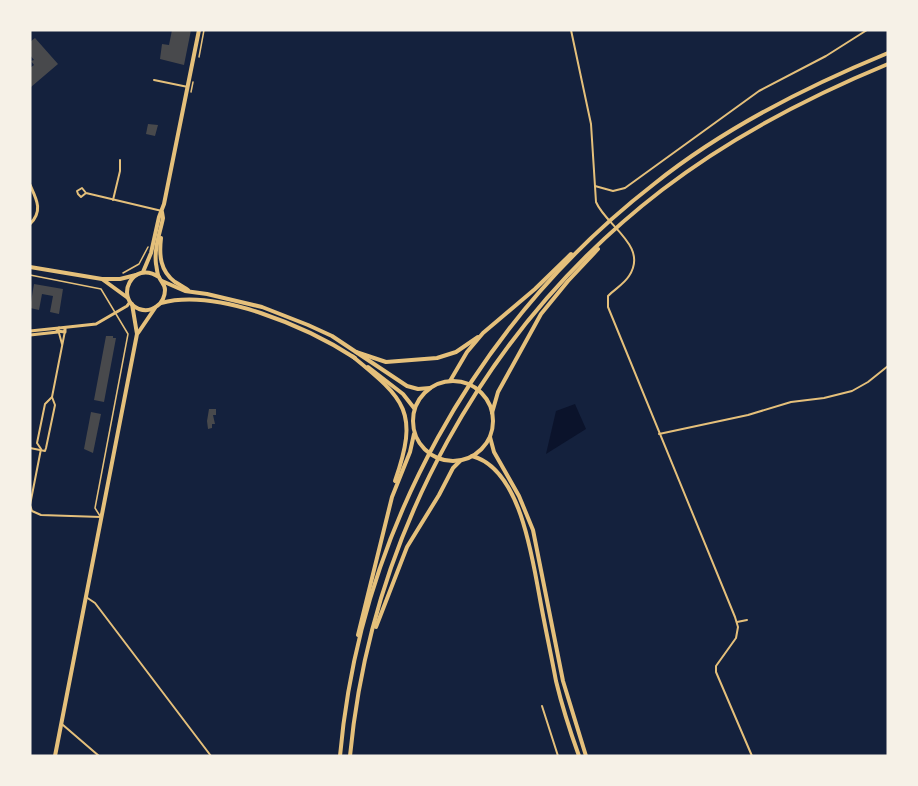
<svg xmlns="http://www.w3.org/2000/svg" width="918" height="786" font-family="Cabin,sans-serif">
  <rect width="100%" height="100%" fill="#14213d"/>
  <polygon fill="#0b132b" points="575,404 586,429 546,454 556,411"/>
  <g fill="#48494c">
    <polygon points="172,30 191,30 184,65 160,59 162,44 169,45"/>
    <polygon points="35,38 58,64 31,87 30,68 34,65 31,61 34,60 30,55 30,42"/>
    <polygon points="148,124 158,125 155,136 146,134"/>
    <polygon points="34,284 63,289 59,314 50,312 53,296 42,294 39,310 30,308"/>
    <polygon points="106,336 113,336 113,338 116,338 104,402 94,400"/>
    <polygon points="209,409 216,409 216,415 213,415 215,424 212,424 212,428 208,429 207,421"/>
    <polygon points="91,412 101,414 93,453 84,449"/>
  </g>
  <g fill="none" stroke-linecap="round" stroke-linejoin="round">
    <g stroke="#e5c07b" stroke-width="1.5">
      <polyline points="199,57 204,30"/>
      <polyline points="191,92 193,82"/>
      <polyline points="123,273 139,264 148,247"/>
    </g>
    <polyline stroke="#e5c07b" stroke-width="1.5" points="30,275 101,289 128,334 95,508 100,516"/>
    <g stroke="#e5c07b" stroke-width="2">
      <path d="M571,30L591,124L596,202C606,226 649,246 629,276C624,284 615,289 608,296V307L735,617L738,627L736,638L716,666V672L752,756"/>
      <polyline points="154,80 188,87"/>
      <polyline points="595,186 613,191 625,188 759,91 826,56 867,30"/>
      <polyline points="86,193 82,188 77,191 78,194 81,197 86,193 162,211"/>
      <polyline points="113,200 120,171 120,160"/>
      <polyline points="59,333 62,344"/>
      <polyline points="52,397 45,404 37,443 41,449 30,505 32,511 41,515 101,517"/>
      <polyline points="659,434 748,415 791,402 824,398 852,391 868,382 888,366"/>
      <polyline points="30,448 45,451 46,448 55,405 52,397 65,331"/>
      <polyline points="86,597 95,603 211,756"/>
      <polyline points="737,622 747,620"/>
      <polyline points="542,706 558,756"/>
      <polyline points="63,725 99,756"/>
    </g>
    <g stroke="#e5c07b" stroke-width="3">
      <path d="M30,185C37,200 43,211 30,224"/>
      <polyline points="65,328 65,332 57,331 59,328 96,324 127,306 130,302"/>
      <polyline points="30,331 59,328"/>
      <polyline points="30,335 58,332"/>
    </g>
    <g stroke="#e5c07b" stroke-width="4">
      <polyline points="138,333 155,308"/>
      <polyline points="55,756 137,334 132,304"/>
    </g>
    <g stroke="#e5c07b" stroke-width="4">
      <path d="M161,238C159,255 160,271 175,282C180,285 184,287 188,290"/>
      <polyline points="30,267 102,279 120,279 136,275"/>
      <polyline points="143,272 151,253 159,217 164,204 199,30"/>
      <path d="M159,277C132,259 114,299 139,309C145,311 152,310 157,306C162,303 165,296 165,290C165,284 161,282 159,277C157,274 157,268 156,264C154,248 160,233 163,218L162,212"/>
      <polyline points="102,279 128,298"/>
      <polyline points="162,281 185,291 207,294 262,307 308,325 332,336 407,386 418,389 430,388"/>
      <path d="M161,303C218,288 307,327 355,358"/>
      <polyline points="368,367 403,394 414,408"/>
      <circle cx="453" cy="421" r="40"/>
    </g>
    <g stroke="#e5c07b" stroke-width="4">
      <polyline points="356,352 386,362 437,358 456,352 478,337"/>
      <path d="M352,356C406,400 419,412 395,481"/>
      <polyline points="450,381 467,352 483,333 535,289 571,254"/>
      <polyline points="492,413 498,392 541,314 568,281 598,249"/>
      <polyline points="490,437 494,452 519,496 533,530 563,681 586,756"/>
      <path d="M472,456C521,469 532,558 540,599C545,627 551,654 556,681C562,706 570,731 579,756"/>
      <polyline points="376,627 407,547 439,495 453,468 460,461"/>
      <polyline points="358,635 392,497 410,452 414,434"/>
      <path d="M340,756C360,532 476,322 654,184C724,128 805,87 888,53"/>
      <path d="M350,756C371,535 485,326 662,190C731,137 808,97 888,64"/>
    </g>
  </g>
  <rect width="918" height="786" fill="none" stroke="#f6f1e7" stroke-width="63"/>
</svg>
